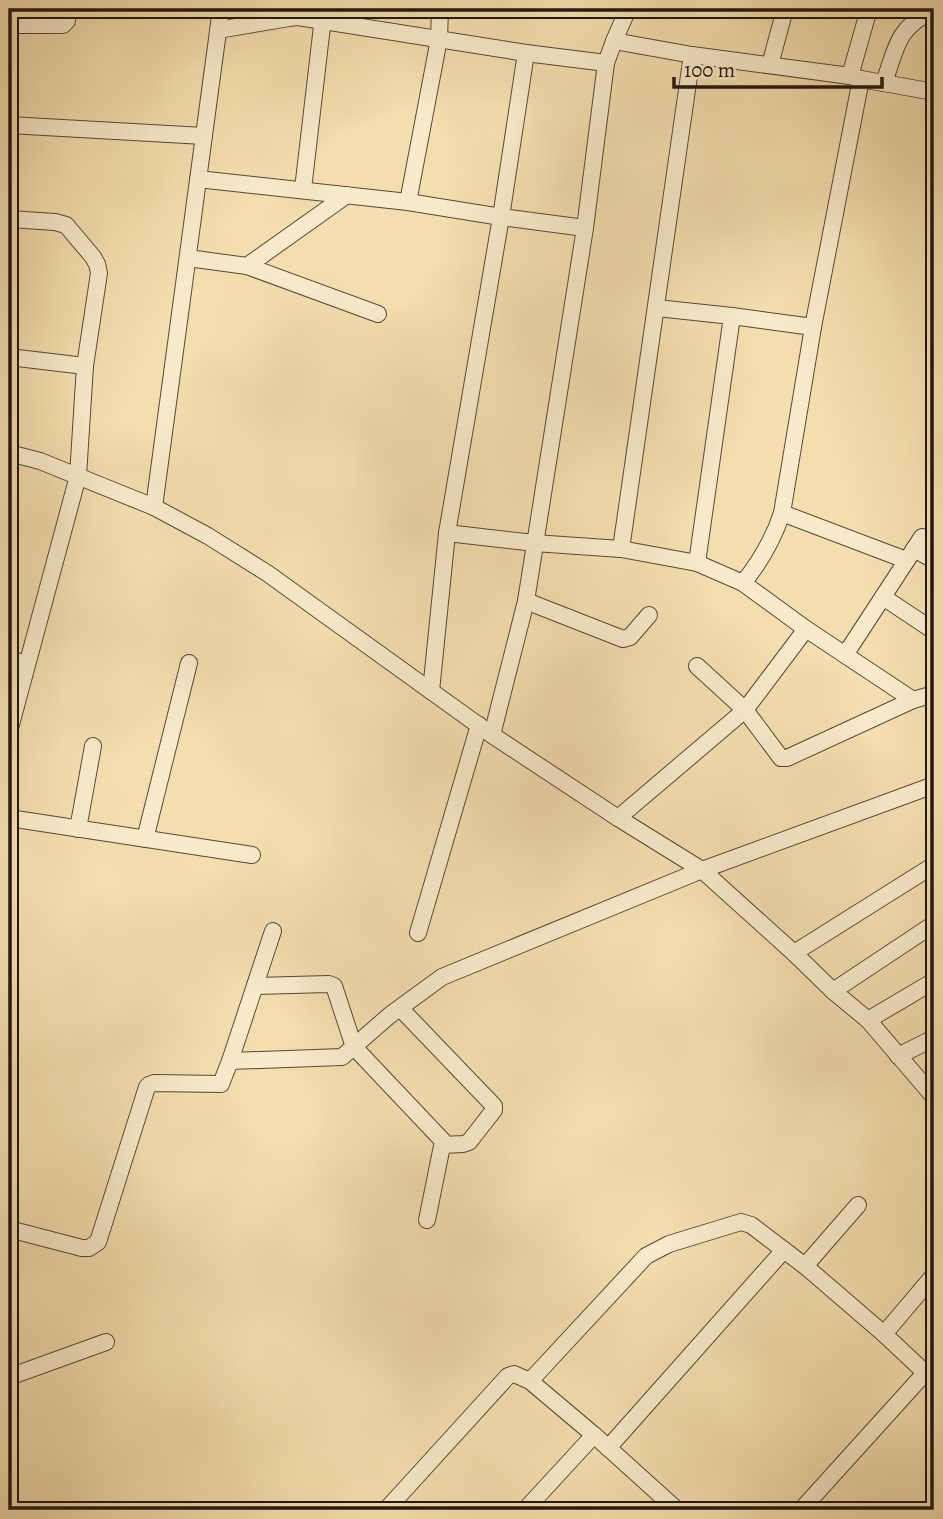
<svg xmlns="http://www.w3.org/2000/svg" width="943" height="1519" font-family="Alegreya,serif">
  <rect width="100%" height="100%" fill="#f4deae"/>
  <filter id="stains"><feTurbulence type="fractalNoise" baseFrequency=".00286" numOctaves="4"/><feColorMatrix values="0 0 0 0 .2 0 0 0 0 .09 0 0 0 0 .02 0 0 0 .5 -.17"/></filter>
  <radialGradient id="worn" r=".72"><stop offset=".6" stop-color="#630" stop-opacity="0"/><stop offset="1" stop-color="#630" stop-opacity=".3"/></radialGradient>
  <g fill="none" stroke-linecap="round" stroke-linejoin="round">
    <defs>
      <g id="minor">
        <polyline points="9,25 63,25 67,21 68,9"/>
        <polyline points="218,30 289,18 298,17 526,53 606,63"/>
        <polyline points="614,41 692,55 850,76 861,79 934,92"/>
        <polyline points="770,65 785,9"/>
        <polyline points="850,76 869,9"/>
        <path d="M884,83C896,48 897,27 934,10"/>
        <polyline points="9,125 204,136"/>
        <polyline points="198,179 408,202 501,217 585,228"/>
        <polyline points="303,189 324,9"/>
        <polyline points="408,202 439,39 440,9"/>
        <polyline points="9,219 55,222 66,225 93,257 97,264 99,273 85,366 78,476 9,732"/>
        <polyline points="188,258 247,266 378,314"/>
        <polyline points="247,266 347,195"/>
        <polyline points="657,308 732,316 697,563"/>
        <polyline points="732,316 813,327"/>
        <polyline points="9,357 85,366"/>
        <polyline points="9,453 40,461 154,507 208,536 267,573 492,735 618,818 702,870 794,953 833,991 868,1020 934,1097"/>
        <polyline points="154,507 221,9"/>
        <polyline points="782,513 906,560"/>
        <polyline points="447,533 534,543 621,549 697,563 743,583 806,629 913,700"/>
        <polyline points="621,549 692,55"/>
        <polyline points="914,549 934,560"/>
        <path d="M743,583C761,561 773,540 782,513L813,327L861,79"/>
        <polyline points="883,597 934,631"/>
        <polyline points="526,601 623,639 630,637 649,615"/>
        <polyline points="845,655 922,537"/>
        <polyline points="9,659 27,664"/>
        <polyline points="697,666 745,710 781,758 787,758 913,700 934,694"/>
        <polyline points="431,691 447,533 501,217 526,53"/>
        <polyline points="492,735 526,601 585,228 606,63 614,41 628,9"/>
        <polyline points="9,818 252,855"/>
        <polyline points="618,818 745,710 806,629"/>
        <polyline points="78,829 93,746"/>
        <polyline points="145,839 189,663"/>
        <polyline points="418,933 479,725"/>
        <polyline points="794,953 934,865"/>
        <polyline points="255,986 329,984 334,986 354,1047 443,1141 427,1220"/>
        <polyline points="833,991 934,924"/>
        <polyline points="400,1008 494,1106 494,1110 469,1142 463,1144 443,1145"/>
        <polyline points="868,1020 934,981"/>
        <polyline points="898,1056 934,1038"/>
        <polyline points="230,1061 342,1057 390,1015 442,977 702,870 934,785"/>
        <polyline points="9,1229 82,1248 89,1248 98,1242 147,1087 149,1085 154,1083 221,1084 230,1061 273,931"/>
        <polyline points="805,1266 858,1205"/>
        <polyline points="884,1334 934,1275"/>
        <polyline points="9,1377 106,1342"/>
        <polyline points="530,1381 646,1256 669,1244 741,1222 751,1225 805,1266 884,1334 934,1381"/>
        <polyline points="608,1448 784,1250"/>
        <polyline points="386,1510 508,1376 514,1374 530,1381 594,1435 677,1510"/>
        <polyline points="525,1510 594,1435"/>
        <polyline points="801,1510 925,1373"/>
      </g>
    </defs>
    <use href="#minor" stroke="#564938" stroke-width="18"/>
    <use href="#minor" stroke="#f8eaca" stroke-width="16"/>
  </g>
  <rect width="943" height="1519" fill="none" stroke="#f4deae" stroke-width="35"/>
  <rect x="10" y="10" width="922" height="1498" fill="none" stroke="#211711" stroke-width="3.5"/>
  <rect x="18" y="18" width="908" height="1484" fill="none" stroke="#211711" stroke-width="2"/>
  <path d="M674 77v10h208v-10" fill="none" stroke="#211711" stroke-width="3.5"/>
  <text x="684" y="77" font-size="21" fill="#211711" stroke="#f8eaca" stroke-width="5" paint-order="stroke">100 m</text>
  <rect width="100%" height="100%" filter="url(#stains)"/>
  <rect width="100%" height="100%" fill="url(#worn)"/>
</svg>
